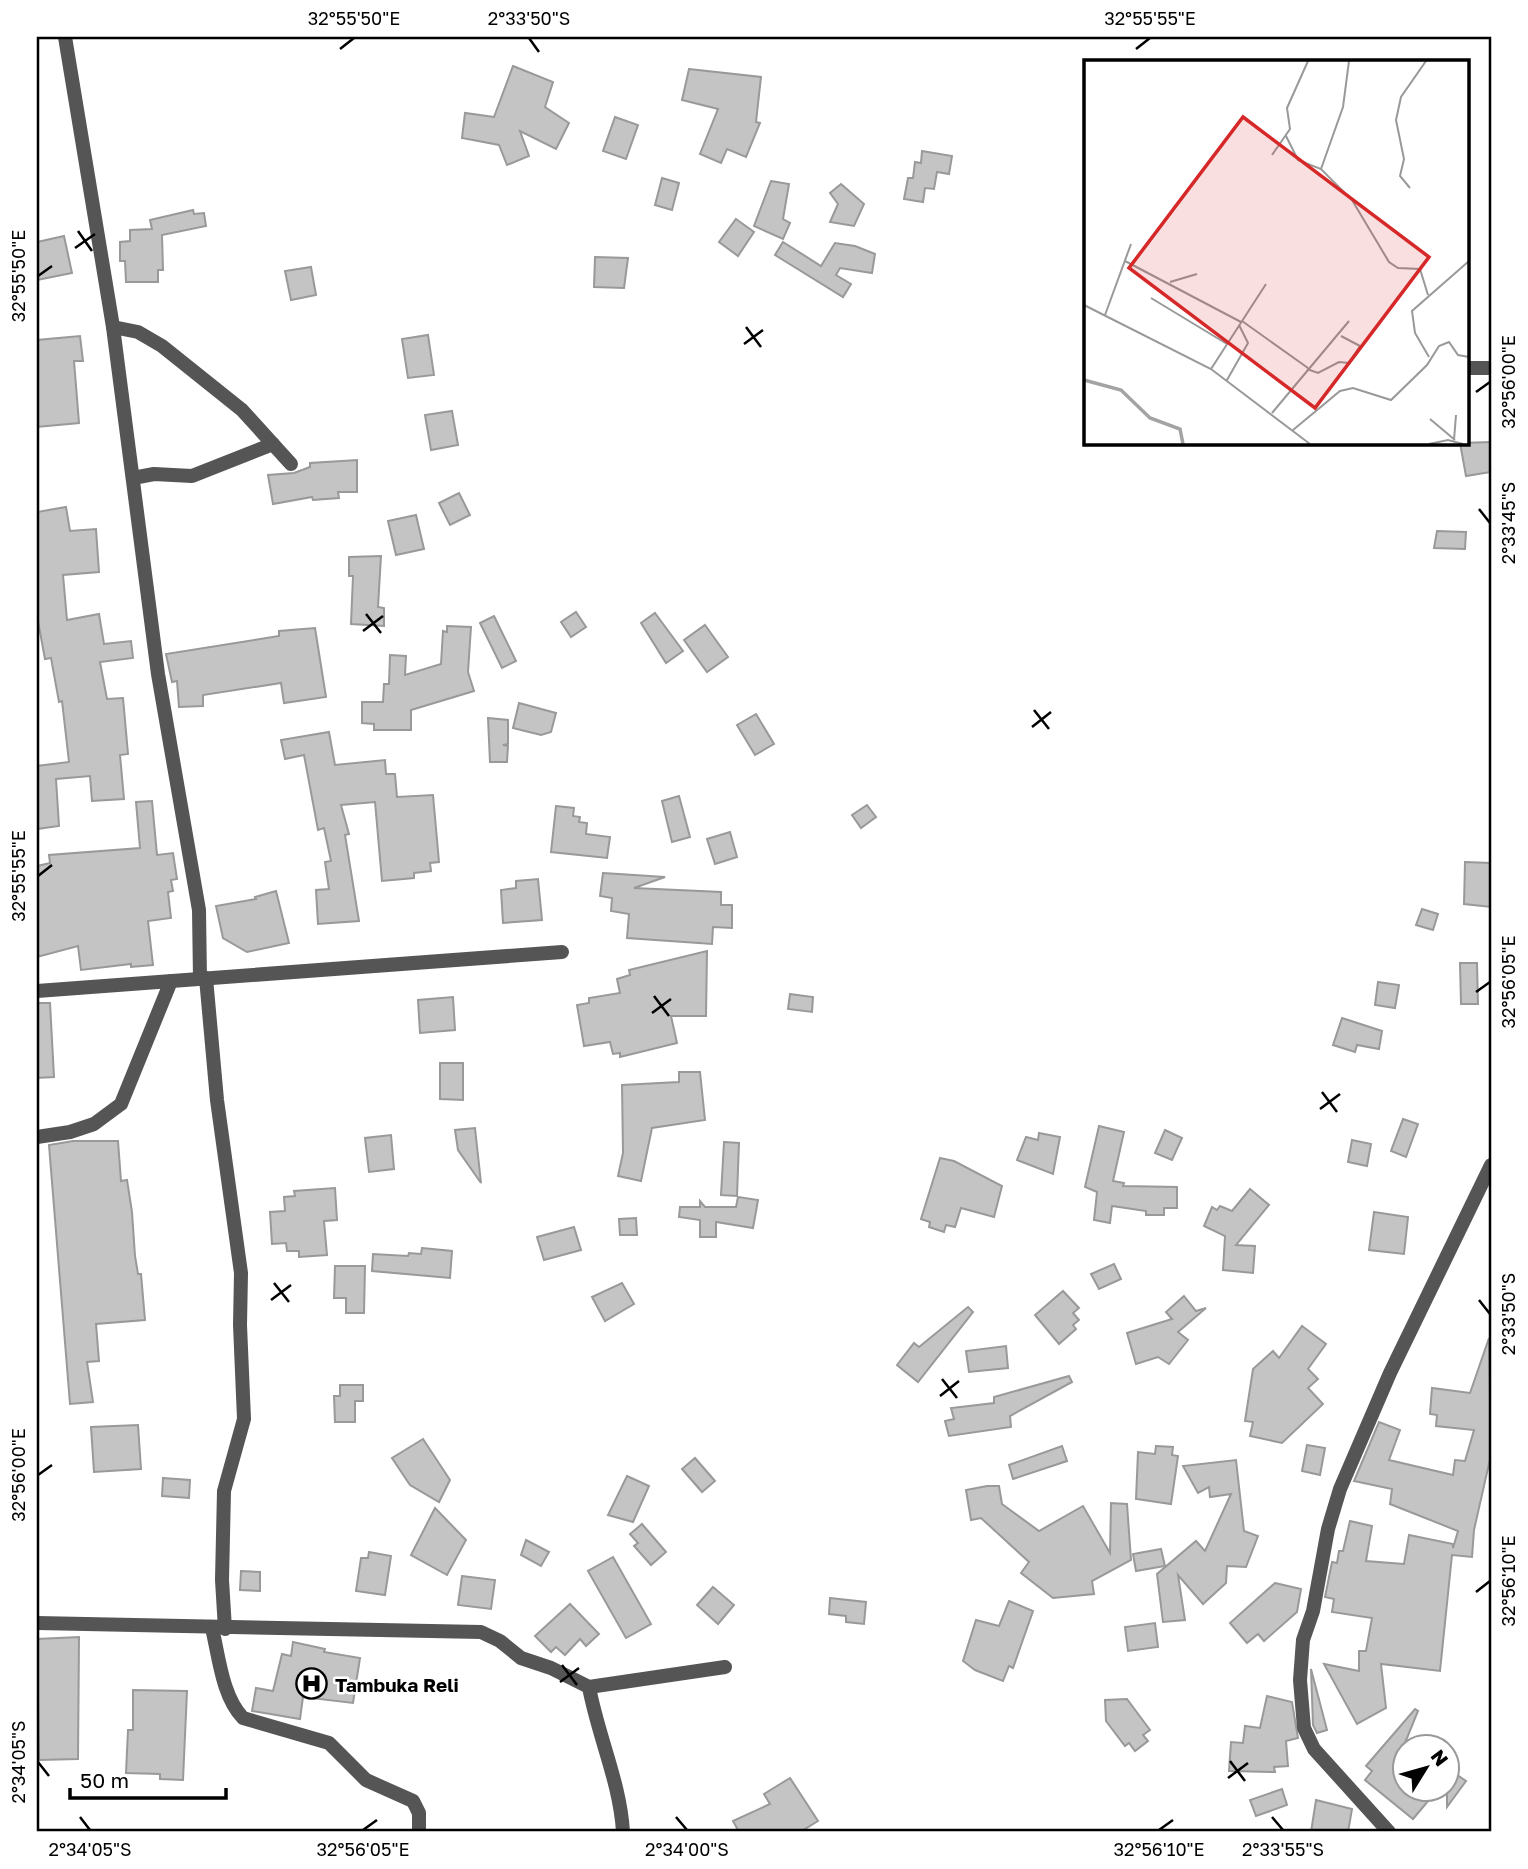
<svg xmlns="http://www.w3.org/2000/svg" width="1528" height="1869" font-family="'Golos Text',sans-serif">
  <rect width="100%" height="100%" fill="#fff"/>
  <g fill="#c4c4c4" stroke="#999" stroke-width="2">
    <polygon points="513,66 553,82 545,107 569,123 556,149 520,131 529,156 507,165 499,145 462,138 465,113 494,117"/>
    <polygon points="689,69 761,77 756,122 760,123 746,157 727,149 721,163 700,154 718,109 682,100"/>
    <polygon points="615,117 638,125 626,159 603,151"/>
    <polygon points="922,151 952,156 949,174 937,172 934,189 925,188 923,202 904,199 908,178 913,178 915,162 921,163"/>
    <polygon points="662,178 679,183 672,210 655,205"/>
    <polygon points="771,181 789,184 783,219 790,223 783,239 754,226"/>
    <polygon points="841,184 864,204 854,226 830,222 838,204 830,193"/>
    <polygon points="193,210 194,214 204,213 206,226 162,235 163,270 158,270 158,282 126,282 125,261 120,261 120,242 130,241 130,230 152,229 150,220"/>
    <polygon points="736,219 754,232 738,256 719,242"/>
    <polygon points="64,236 72,273 37,280 37,242"/>
    <polygon points="783,242 821,266 835,243 855,246 875,254 872,273 840,268 836,275 851,284 843,297 775,255"/>
    <polygon points="595,257 628,258 624,288 594,287"/>
    <polygon points="311,267 316,295 291,300 285,271"/>
    <polygon points="428,335 434,375 408,378 402,339"/>
    <polygon points="80,336 83,361 74,361 79,423 37,427 37,340"/>
    <polygon points="452,411 458,445 431,450 425,415"/>
    <polygon points="1491,442 1491,472 1466,476 1460,443"/>
    <polygon points="357,460 357,492 338,492 339,498 313,500 312,497 273,504 268,475 294,473 310,467 310,463"/>
    <polygon points="459,493 470,515 450,525 439,503"/>
    <polygon points="66,507 70,531 96,529 99,572 63,575 67,620 99,614 104,644 131,641 133,658 100,662 107,699 123,698 128,754 120,755 124,799 92,801 90,776 56,779 59,826 37,829 37,766 69,762 62,701 59,702 51,658 45,659 37,616 37,512"/>
    <polygon points="416,515 424,549 396,555 388,521"/>
    <polygon points="1437,531 1466,532 1465,549 1434,548"/>
    <polygon points="381,556 378,607 384,608 384,626 351,624 353,576 349,576 349,557"/>
    <polygon points="576,612 586,627 571,637 561,622"/>
    <polygon points="655,613 683,651 666,663 641,623"/>
    <polygon points="494,616 516,661 502,668 480,623"/>
    <polygon points="705,625 728,657 707,672 684,640"/>
    <polygon points="447,626 471,627 468,672 474,691 411,710 411,730 374,730 374,724 362,723 362,702 383,702 384,684 389,684 390,655 406,656 405,675 441,664 443,631 447,632"/>
    <polygon points="315,628 326,697 284,703 281,683 203,695 203,706 179,707 177,681 172,682 166,654 279,636 279,631"/>
    <polygon points="519,703 556,713 551,732 541,735 513,728"/>
    <polygon points="756,714 774,744 755,755 737,725"/>
    <polygon points="488,718 508,720 508,744 503,745 508,746 507,762 490,762"/>
    <polygon points="329,732 335,765 385,760 386,774 395,774 397,797 433,795 439,862 430,863 431,871 414,873 414,878 382,881 375,802 341,805 349,834 345,835 359,921 318,924 316,890 329,889 325,862 331,861 324,828 318,830 304,755 285,759 281,740"/>
    <polygon points="679,796 690,837 672,842 662,801"/>
    <polygon points="152,801 157,855 173,853 177,879 171,880 173,891 168,892 171,918 148,921 153,965 131,967 131,964 81,970 78,946 37,957 37,866 50,863 49,855 140,848 136,802"/>
    <polygon points="867,805 876,817 861,828 852,815"/>
    <polygon points="556,806 574,808 573,816 580,817 579,822 587,823 586,834 610,837 607,858 551,852"/>
    <polygon points="730,832 737,857 715,864 707,839"/>
    <polygon points="1465,862 1491,863 1491,907 1464,904"/>
    <polygon points="603,873 665,877 634,888 721,892 721,905 732,905 732,928 713,927 712,944 627,938 629,914 611,911 612,898 600,896"/>
    <polygon points="538,879 542,920 503,923 501,890 516,888 516,881"/>
    <polygon points="276,891 289,943 247,952 223,938 216,906 256,899 255,897"/>
    <polygon points="1422,909 1438,914 1433,930 1416,925"/>
    <polygon points="707,951 706,1016 671,1016 677,1043 620,1057 620,1053 613,1054 610,1042 584,1046 577,1005 589,1003 589,998 620,993 617,979 630,975 629,970"/>
    <polygon points="1460,963 1477,963 1478,1004 1461,1004"/>
    <polygon points="1378,982 1399,985 1395,1008 1375,1005"/>
    <polygon points="790,994 813,997 812,1012 788,1009"/>
    <polygon points="453,997 455,1030 420,1033 418,1000"/>
    <polygon points="37,1003 50,1003 54,1077 37,1078"/>
    <polygon points="1342,1018 1382,1031 1379,1049 1357,1045 1355,1052 1333,1045"/>
    <polygon points="440,1063 463,1063 463,1100 440,1099"/>
    <polygon points="679,1072 700,1072 705,1120 652,1128 641,1181 618,1176 623,1153 622,1085 679,1082"/>
    <polygon points="1403,1119 1418,1124 1406,1157 1391,1151"/>
    <polygon points="1099,1126 1124,1132 1113,1181 1124,1183 1123,1186 1177,1187 1177,1208 1164,1208 1164,1215 1146,1215 1146,1211 1112,1206 1110,1223 1094,1220 1097,1192 1085,1187"/>
    <polygon points="475,1128 481,1183 458,1150 455,1130"/>
    <polygon points="1165,1130 1182,1138 1172,1160 1155,1153"/>
    <polygon points="1039,1133 1060,1137 1053,1174 1017,1160 1026,1137 1038,1140"/>
    <polygon points="391,1135 394,1169 369,1172 365,1138"/>
    <polygon points="1352,1140 1371,1144 1367,1166 1348,1162"/>
    <polygon points="73,1141 118,1141 121,1181 127,1180 132,1212 135,1256 138,1274 141,1274 145,1320 96,1324 99,1361 87,1362 93,1402 70,1404 49,1145"/>
    <polygon points="724,1142 739,1143 737,1196 721,1195"/>
    <polygon points="940,1158 954,1161 1002,1186 994,1217 961,1208 955,1227 946,1225 944,1232 929,1227 930,1222 921,1219"/>
    <polygon points="335,1188 337,1220 324,1221 327,1255 299,1257 299,1251 287,1251 286,1243 272,1244 270,1212 285,1211 284,1197 295,1196 294,1191"/>
    <polygon points="1250,1189 1269,1205 1236,1245 1255,1246 1253,1273 1223,1270 1225,1236 1204,1226 1212,1207 1217,1210 1220,1206 1232,1211"/>
    <polygon points="738,1197 758,1200 753,1228 716,1222 716,1237 700,1237 700,1220 679,1217 680,1207 700,1207 700,1201 705,1207 736,1207"/>
    <polygon points="1374,1212 1408,1217 1404,1254 1369,1250"/>
    <polygon points="636,1218 637,1235 620,1235 619,1219"/>
    <polygon points="574,1227 581,1250 544,1260 537,1237"/>
    <polygon points="422,1248 452,1251 450,1278 372,1271 373,1254 408,1256 409,1253 421,1254"/>
    <polygon points="1114,1264 1121,1279 1099,1289 1091,1274"/>
    <polygon points="335,1266 365,1266 364,1313 346,1313 346,1298 334,1298"/>
    <polygon points="622,1283 634,1304 605,1321 592,1297"/>
    <polygon points="1063,1291 1079,1308 1073,1313 1079,1320 1073,1325 1076,1329 1059,1344 1035,1315"/>
    <polygon points="1184,1296 1196,1311 1206,1308 1178,1332 1188,1340 1169,1364 1158,1357 1136,1364 1127,1333 1172,1319 1166,1312"/>
    <polygon points="968,1307 973,1312 918,1382 897,1365 914,1343 919,1347"/>
    <polygon points="1302,1326 1326,1344 1308,1369 1318,1379 1308,1388 1323,1404 1282,1443 1250,1436 1253,1422 1245,1421 1253,1369 1273,1351 1279,1358"/>
    <polygon points="1489,1338 1491,1455 1474,1530 1472,1557 1452,1555 1440,1671 1381,1664 1386,1708 1357,1724 1324,1664 1359,1671 1359,1651 1366,1651 1372,1618 1332,1612 1334,1599 1325,1597 1332,1562 1337,1563 1339,1551 1343,1551 1350,1521 1372,1526 1366,1561 1404,1564 1409,1535 1453,1544 1453,1548 1458,1531 1390,1504 1392,1489 1354,1481 1379,1422 1400,1430 1389,1460 1453,1475 1455,1460 1465,1461 1474,1430 1436,1426 1437,1415 1430,1414 1432,1388 1470,1393"/>
    <polygon points="1006,1346 1008,1368 969,1372 966,1351"/>
    <polygon points="1069,1376 1072,1382 1010,1416 1011,1427 949,1436 945,1421 954,1419 951,1408 994,1403 994,1397"/>
    <polygon points="340,1385 363,1385 363,1401 355,1401 355,1422 335,1422 334,1396 340,1396"/>
    <polygon points="138,1425 141,1469 94,1472 91,1427"/>
    <polygon points="423,1439 450,1480 439,1502 410,1485 392,1458"/>
    <polygon points="1307,1445 1325,1448 1320,1475 1302,1471"/>
    <polygon points="1062,1446 1067,1461 1013,1479 1009,1465"/>
    <polygon points="1156,1446 1173,1447 1172,1455 1178,1456 1171,1504 1136,1499 1138,1452 1155,1454"/>
    <polygon points="695,1458 715,1481 702,1492 682,1469"/>
    <polygon points="1236,1460 1244,1531 1258,1536 1246,1567 1227,1566 1226,1583 1203,1604 1178,1575 1185,1620 1163,1622 1157,1574 1196,1541 1205,1551 1231,1494 1210,1497 1209,1487 1198,1493 1183,1466"/>
    <polygon points="627,1476 649,1486 633,1522 608,1515"/>
    <polygon points="163,1478 190,1480 189,1498 162,1496"/>
    <polygon points="987,1486 999,1486 1002,1504 1039,1531 1083,1506 1110,1553 1111,1503 1127,1504 1131,1560 1092,1581 1094,1594 1053,1598 1021,1573 1029,1562 981,1518 971,1520 966,1490"/>
    <polygon points="435,1508 466,1540 447,1575 411,1555"/>
    <polygon points="642,1524 666,1552 651,1565 634,1546 638,1543 630,1534"/>
    <polygon points="526,1540 549,1552 541,1566 521,1555"/>
    <polygon points="1161,1549 1165,1566 1136,1571 1133,1554"/>
    <polygon points="369,1552 391,1556 385,1595 356,1591 361,1558 368,1558"/>
    <polygon points="613,1557 651,1624 626,1638 588,1571"/>
    <polygon points="241,1571 260,1572 260,1591 240,1590"/>
    <polygon points="462,1576 495,1580 491,1609 458,1605"/>
    <polygon points="1275,1583 1301,1589 1297,1612 1264,1641 1258,1634 1247,1643 1230,1623"/>
    <polygon points="713,1587 734,1605 718,1624 697,1605"/>
    <polygon points="830,1598 866,1602 864,1624 846,1622 846,1616 829,1614"/>
    <polygon points="1009,1601 1033,1611 1013,1668 1009,1666 1003,1681 975,1670 963,1661 976,1620 999,1626"/>
    <polygon points="570,1604 599,1634 586,1646 580,1639 565,1655 556,1647 551,1652 535,1636"/>
    <polygon points="1155,1623 1158,1647 1128,1651 1125,1627"/>
    <polygon points="79,1637 78,1759 39,1760 37,1639"/>
    <polygon points="293,1642 325,1649 324,1652 360,1658 353,1703 303,1697 300,1719 252,1711 256,1688 273,1691 282,1654 291,1656"/>
    <polygon points="1311,1669 1327,1730 1317,1733 1313,1725"/>
    <polygon points="133,1690 187,1691 183,1780 160,1779 160,1774 126,1773 128,1730 133,1730"/>
    <polygon points="1267,1696 1292,1702 1298,1738 1286,1741 1288,1766 1274,1767 1275,1772 1229,1771 1231,1742 1243,1743 1245,1726 1260,1728"/>
    <polygon points="1127,1699 1150,1730 1143,1735 1148,1741 1135,1751 1129,1743 1125,1746 1106,1721 1105,1700"/>
    <polygon points="1415,1709 1418,1711 1405,1743 1405,1788 1439,1788 1413,1819 1365,1780 1372,1771 1366,1766"/>
    <polygon points="1447,1768 1466,1781 1447,1807"/>
    <polygon points="790,1778 818,1821 800,1832 739,1832 733,1821 770,1804 764,1794"/>
    <polygon points="1282,1789 1287,1805 1256,1816 1250,1800"/>
    <polygon points="1316,1800 1352,1809 1348,1832 1311,1832"/>
  </g>
  <g fill="none" stroke-linecap="round" stroke-linejoin="round">
    <g stroke="#555" stroke-width="14">
      <polyline points="65,37 113,327 158,674 199,910 200,979"/>
      <polyline points="113,327 138,332 162,346 242,410 291,464"/>
      <polyline points="1467,368 1491,368"/>
      <polyline points="133,478 154,474 192,476 273,444"/>
      <polyline points="206,978 217,1100 241,1273 240,1325 244,1419 224,1491 222,1580 225,1629"/>
      <polyline points="37,991 562,952"/>
      <polyline points="37,1137 70,1132 94,1124 121,1104 171,981"/>
      <polyline points="37,1623 481,1632 500,1641 521,1658 551,1668 589,1687 725,1667"/>
      <path d="M212,1628C219,1657 222,1696 243,1718L329,1743L366,1780L413,1801L419,1813V1832"/>
      <path d="M589,1687C598,1736 620,1782 623,1832"/>
      <polyline points="1389,1832 1314,1749 1304,1728 1300,1680 1303,1640 1313,1611 1328,1529 1340,1489 1390,1373 1491,1165"/>
    </g>
  </g>
  <path fill="none" stroke="#000" stroke-width="2.5" d="M529,38L539,52M340,49L354,38M1136,49L1150,38M78,231L92,251M75,248L95,234M38,276L52,266M746,327L761,347M744,344L763,330M1476,392L1490,382M1479,509L1490,523M366,614L381,633M363,631L383,616M1034,710L1049,729M1032,727L1051,712M38,876L52,865M1476,992L1490,982M654,996L669,1016M652,1013L671,999M1322,1092L1337,1112M1320,1109L1340,1094M274,1283L289,1302M271,1300L291,1285M1479,1300L1490,1314M942,1379L957,1398M940,1396L959,1381M38,1475L52,1465M1476,1592L1490,1581M562,1665L577,1685M560,1682L579,1668M1230,1761L1245,1781M38,1762L49,1776M1228,1778L1248,1763M80,1817L90,1830M676,1817L687,1830M1272,1817L1283,1830M363,1830L377,1820M1159,1830L1173,1820"/>
  <defs>
    <symbol id="hospital-ring" viewBox="-11 -11 22 22"><circle r="9.5" fill="#fff" stroke="#000" stroke-width="1.5"/><path d="M-5-5h3v3.5h4V-5h3V5h-3V1.5h-4V5h-3Z" fill="#000"/></symbol>
  </defs>
  <g fill-rule="evenodd">
    <use href="#hospital-ring" x="294" y="1666" width="35" height="35"/>
  </g>
  <g text-anchor="middle" dominant-baseline="central" stroke-width="5" stroke-linejoin="round" paint-order="stroke">
    <g font-size="19" font-weight="bold" fill="#000" stroke="#fff" text-anchor="start">
      <text x="335" y="1684">Tambuka Reli</text>
    </g>
  </g>
  <g transform="translate(1084 60)">
    <rect width="385" height="385" fill="#fff"/>
    <path fill="none" stroke="#a3a3a3" stroke-width="3.5" d="M0,320L37,330L66,358L96,369L99,384"/>
    <path fill="none" stroke="#999" stroke-width="2" d="M202,76L214,100L237,109L268,140L305,202L314,208L336,209L344,235M188,95L206,69L203,48L224,1M237,109L259,47L265,1M326,128L316,116L320,99L312,60L317,37L342,1M41,201L157,262M86,222L113,214M67,238L143,284M0,245L127,309L226,384M21,255L47,184M158,261L224,308M345,297L331,273L328,251L385,201M127,309L182,224M223,309L234,313L255,302L265,303L276,286L257,276M143,320L164,283L155,265M188,353L265,261M346,359L371,380M209,370L256,331L269,328L307,340L343,305L355,286L365,282L374,295L385,297M370,380L372,355M345,384L364,380L379,384"/>
    <path fill="#d62828" fill-opacity="0.15" stroke="#d62828" stroke-width="3.5" d="M159,57L345,197L231,348L45,208Z"/>
    <rect width="385" height="385" fill="none" stroke="#000" stroke-width="3.5"/>
  </g>
  <rect width="1528" height="1869" fill="none" stroke="#ffffff" stroke-width="77"/>
  <g transform="translate(1426 1768) rotate(53)"><circle r="33" fill="#ffffff" stroke="#999999" stroke-width="2"/>
  <path d="M0-5L12 26L0 18L-12 26Z" fill="#000000"/>
  <text y="-10" font-size="19" font-weight="bold" text-anchor="middle" fill="#000000">N</text>
  </g>
  <path d="M70 1788v10h156v-10" fill="none" stroke="#000000" stroke-width="3.5"/>
  <text x="80" y="1788" font-size="21" fill="#000000" stroke="#ffffff" stroke-width="5" paint-order="stroke">50 m</text>
  <rect x="38" y="38" width="1452" height="1792" fill="none" stroke="#000" stroke-width="2.5"/>
  <g font-size="18" text-anchor="middle" fill="#000">
    <text x="354" y="25">32°55'50"E</text>
    <text x="529" y="25">2°33'50"S</text>
    <text x="1150" y="25">32°55'55"E</text>
    <text transform="translate(19 276) rotate(-90)" y="6">32°55'50"E</text>
    <text transform="translate(1509 382) rotate(-90)" y="6">32°56'00"E</text>
    <text transform="translate(1509 523) rotate(-90)" y="6">2°33'45"S</text>
    <text transform="translate(19 876) rotate(-90)" y="6">32°55'55"E</text>
    <text transform="translate(1509 982) rotate(-90)" y="6">32°56'05"E</text>
    <text transform="translate(1509 1314) rotate(-90)" y="6">2°33'50"S</text>
    <text transform="translate(19 1475) rotate(-90)" y="6">32°56'00"E</text>
    <text transform="translate(1509 1581) rotate(-90)" y="6">32°56'10"E</text>
    <text transform="translate(19 1762) rotate(-90)" y="6">2°34'05"S</text>
    <text x="90" y="1856">2°34'05"S</text>
    <text x="363" y="1856">32°56'05"E</text>
    <text x="687" y="1856">2°34'00"S</text>
    <text x="1159" y="1856">32°56'10"E</text>
    <text x="1283" y="1856">2°33'55"S</text>
  </g>
</svg>
